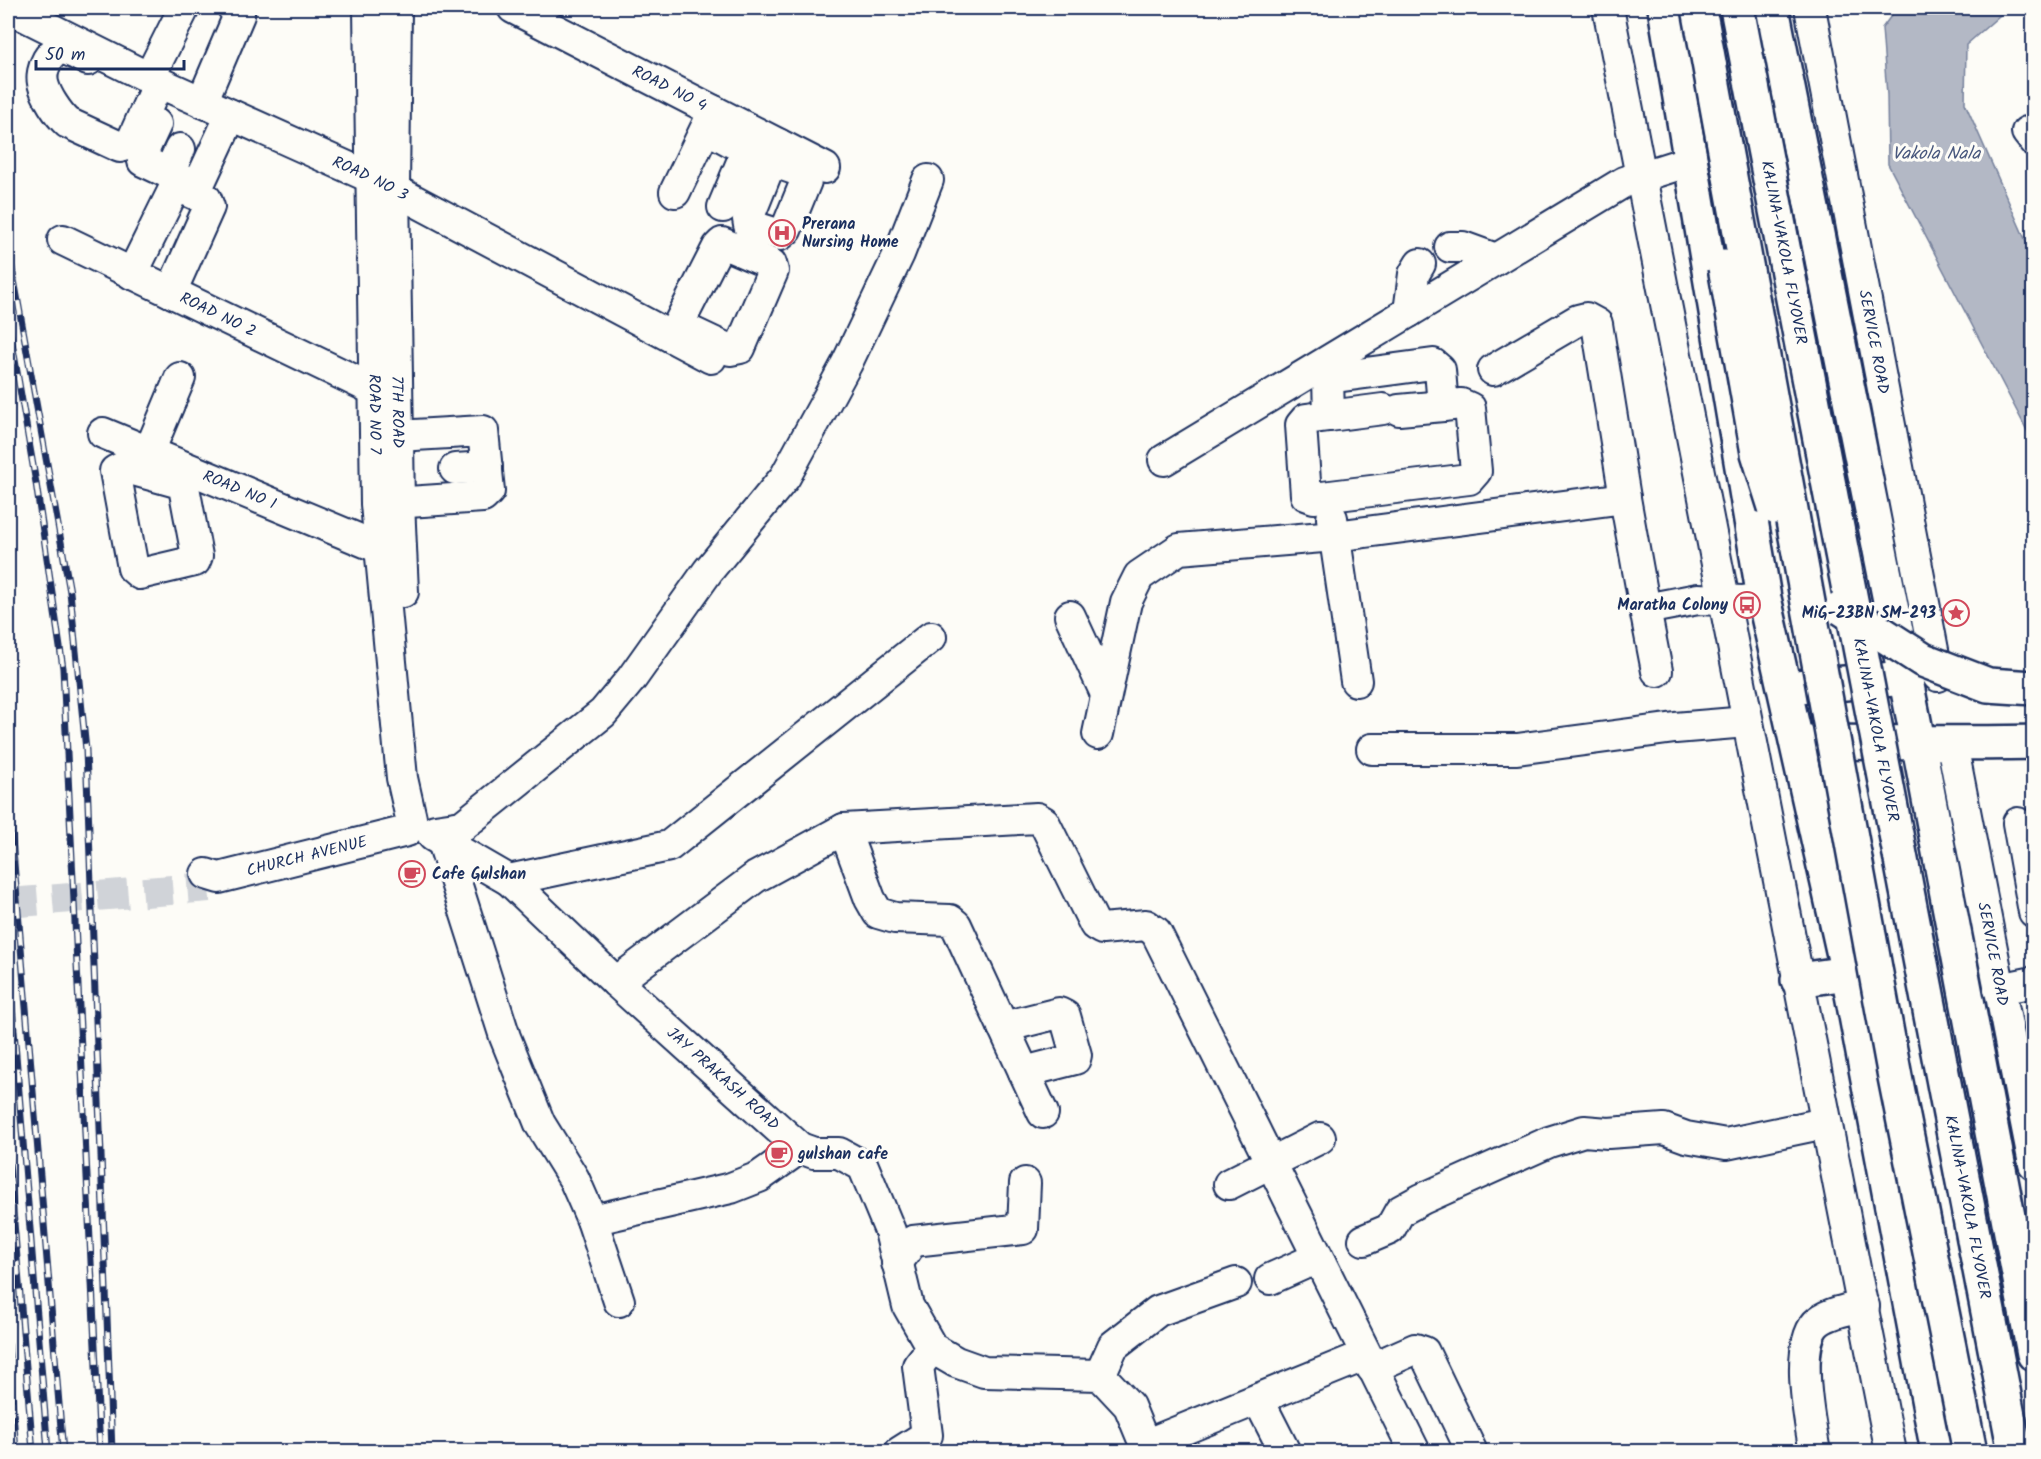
<svg xmlns="http://www.w3.org/2000/svg" width="2041" height="1459" font-family="Kalam,sans-serif">
  <rect width="100%" height="100%" fill="#fdfcf7"/>
  <filter id="ink" filterUnits="userSpaceOnUse"><feTurbulence type="fractalNoise" baseFrequency=".0167" numOctaves="2"/><feDisplacementMap in="SourceGraphic" scale="12" xChannelSelector="R" yChannelSelector="G"/><feConvolveMatrix kernelMatrix="1 2 1 2 8 2 1 2 1" color-interpolation-filters="sRGB"/></filter>
  <g filter="url(#ink)">
    <polygon fill="#b3b8c5" stroke="#76819c" stroke-width="1.5" points="1897,8 2008,8 1966,45 1965,103 2033,257 2033,442 1888,164 1887,95 1882,28"/>
    <g fill="none" stroke-linecap="round" stroke-linejoin="round">
      <polyline stroke="#d0d3d8" stroke-width="30" stroke-dasharray="30 15" stroke-linecap="butt" points="8,903 209,887"/>
      <defs>
        <g id="minor">
          <path id="s1" d="M369,8L376,504L402,778L411,818"/>
          <path id="s2" d="M396,8L394,189L399,503L403,592"/>
          <path id="s3" d="M513,8L825,168"/>
          <polyline points="1608,8 1891,1452"/>
          <path id="s4" d="M1810,8L1938,676"/>
          <path id="s5" d="M21,14L149,78L372,178L711,358"/>
          <path d="M88,60C81,57 74,52 66,50C50,46 40,70 43,83C46,96 58,114 68,123L120,147L131,143L158,83"/>
          <polyline points="149,78 184,8"/>
          <polyline points="202,102 239,15 233,8"/>
          <polyline points="156,124 142,154 143,161 194,185 200,182 231,115"/>
          <polyline points="714,132 747,150 723,207"/>
          <polyline points="2027,132 2034,141"/>
          <polyline points="774,162 803,172 806,181 786,230 780,235 749,225 748,219 778,144"/>
          <polyline points="169,173 180,149"/>
          <polyline points="675,192 714,111"/>
          <path id="s6" d="M63,240L387,396"/>
          <polyline points="1450,247 1463,247 1496,259"/>
          <polyline points="132,274 173,191 182,188 206,199 209,207 171,292"/>
          <polyline points="1409,312 1414,274 1420,264"/>
          <polyline points="672,337 718,247 722,243 771,264 773,271 740,348 730,350 694,333"/>
          <polygon points="1433,364 1440,370 1443,406 1461,404 1470,408 1476,471 1469,479 1314,498 1306,495 1301,425 1306,419 1329,416 1328,378"/>
          <polyline points="1493,370 1578,320 1586,318 1597,324 1625,498"/>
          <polyline points="1399,410 1443,406"/>
          <polyline points="1329,416 1383,409"/>
          <path id="s7" d="M103,433L394,554"/>
          <polyline points="149,452 180,378"/>
          <polyline points="1164,460 1624,182 1690,161"/>
          <polyline points="180,466 197,556 195,561 140,574 133,568 115,471 123,467 184,484"/>
          <polyline points="455,469 487,467"/>
          <polyline points="378,504 483,497 489,491 483,431 380,437"/>
          <polyline points="1332,518 1356,681"/>
          <polyline points="1645,609 1657,671"/>
          <polyline points="1070,616 1106,694"/>
          <polyline points="1098,734 1126,602 1139,576 1179,549 1335,536 1625,498 1645,609 1698,599 1742,601 1764,598"/>
          <path id="s8" d="M1952,744L2034,1164"/>
          <polyline points="1372,749 1517,749 1675,728 1747,722"/>
          <polyline points="2018,823 2034,912"/>
          <polyline points="844,829 870,899 878,913 895,918 950,920 956,925 1043,1113"/>
          <polyline points="435,830 462,826 603,713 632,678 708,571 785,477 847,363 899,254 928,180"/>
          <path id="s9" d="M433,836L509,880L616,982L800,1148L814,1153H839L863,1166L890,1231L908,1306L932,1348L956,1362L984,1372L1100,1375L1129,1406L1148,1452"/>
          <polyline points="444,845 505,1037 540,1124 574,1179 592,1220 619,1301"/>
          <path id="s10" d="M206,874L219,878L407,831"/>
          <polyline points="509,880 669,846 931,637"/>
          <polyline points="616,982 756,877 844,829 1037,818 1044,822 1095,925 1102,929 1146,925 1156,932 1415,1452"/>
          <polyline points="1999,989 2034,982"/>
          <polyline points="1003,1027 1059,1013 1065,1016 1076,1055 1075,1059 1024,1072"/>
          <polyline points="1229,1184 1320,1138"/>
          <polyline points="592,1220 731,1188 759,1177 800,1148"/>
          <polyline points="1364,1240 1390,1229 1400,1211 1422,1199 1549,1142 1584,1131 1608,1133 1664,1129 1686,1137 1726,1144 1825,1123"/>
          <polyline points="897,1263 913,1241 1023,1229 1025,1183"/>
          <polyline points="1270,1279 1317,1258"/>
          <polyline points="1372,1368 1415,1349 1424,1352 1472,1452"/>
          <polyline points="1100,1375 1113,1346 1158,1311 1236,1283"/>
          <polyline points="1258,1399 1285,1452"/>
          <polyline points="1145,1445 1366,1355"/>
          <polyline points="900,1452 927,1435 918,1366 932,1348"/>
          <path d="M1815,1452C1810,1424 1793,1340 1819,1321C1831,1312 1850,1309 1864,1306"/>
        </g>
        <g id="highway">
          <polyline points="1665,8 1764,598 1848,973 1938,1452"/>
          <polyline points="1772,8 1918,741 2034,1354"/>
          <polyline points="1796,687 1894,679"/>
          <path d="M1804,742C1881,742 1957,744 2034,742"/>
          <polyline points="1798,980 1848,973"/>
        </g>
      </defs>
      <use href="#minor" stroke="#1b2f5e" stroke-width="34"/>
      <use href="#highway" stroke="#1b2f5e" stroke-width="38"/>
      <use href="#minor" stroke="#fdfcf7" stroke-width="30"/>
      <use href="#highway" stroke="#fdfcf7" stroke-width="33"/>
      <defs>
        <g id="rail">
          <polyline points="8,246 70,592 86,750 112,1452"/>
          <polyline points="8,319 36,483 63,668 100,1452"/>
          <polyline points="8,791 63,1452"/>
          <polyline points="8,956 48,1452"/>
          <polyline points="8,1150 33,1452"/>
          <polyline points="8,1345 16,1452"/>
        </g>
      </defs>
      <use href="#rail" stroke="#1b2f5e" stroke-width="7"/>
      <use href="#rail" stroke="#fdfcf7" stroke-width="4.5" stroke-dasharray="14" stroke-linecap="butt"/>
      <defs>
        <g id="highway-bridge">
          <polyline points="1699,8 1895,1077 1970,1452"/>
          <path id="s11" d="M1737,8L2015,1452"/>
          <polyline points="1725,267 1758,453 1775,507"/>
          <polyline points="1842,608 1923,660 1988,685 2034,688"/>
        </g>
      </defs>
      <use href="#highway-bridge" stroke="#1b2f5e" stroke-width="38" stroke-linecap="butt"/>
      <use href="#highway-bridge" stroke="#fdfcf7" stroke-width="33"/>
    </g>
  </g>
  <defs>
    <symbol id="hospital-ring" viewBox="-11 -11 22 22"><circle r="9.5" fill="#fdfcf7" stroke="#d1495b" stroke-width="1.5"/><path d="M-5-5h3v3.5h4V-5h3V5h-3V1.5h-4V5h-3Z" fill="#d1495b"/></symbol>
    <symbol id="bus-ring" viewBox="-11 -11 22 22"><circle r="9.5" fill="#fdfcf7" stroke="#d1495b" stroke-width="1.5"/><path d="M-5-6H5V4H4V6H2V4H-2V6H-4V4H-5ZM-3.5-4V0h7V-4ZM-3.5 1.2v1.5H-2V1.2ZM2 1.2v1.5H3.5V1.2Z" fill="#d1495b"/></symbol>
    <symbol id="sight-ring" viewBox="-11 -11 22 22"><circle r="9.5" fill="#fdfcf7" stroke="#d1495b" stroke-width="1.5"/><path d="M0-6L1.8-2.2L6-1.7L2.9 1.2L3.7 5.4L0 3.3L-3.7 5.4L-2.9 1.2L-6-1.7L-1.8-2.2Z" fill="#d1495b"/></symbol>
    <symbol id="cafe-ring" viewBox="-11 -11 22 22"><circle r="9.5" fill="#fdfcf7" stroke="#d1495b" stroke-width="1.5"/><path d="M-5.5-4.5H6V0H3Q3 3.5 0 3.5H-2.5Q-5.5 3.5-5.5 0ZM3-3.2v2h1.7v-2ZM-6 4.5H4V6H-6Z" fill="#d1495b"/></symbol>
  </defs>
  <g fill-rule="evenodd">
    <use href="#hospital-ring" x="767" y="218" width="30" height="30"/>
    <use href="#bus-ring" x="1732" y="590" width="30" height="30"/>
    <use href="#sight-ring" x="1941" y="598" width="30" height="30"/>
    <use href="#cafe-ring" x="397" y="859" width="30" height="30"/>
    <use href="#cafe-ring" x="764" y="1139" width="30" height="30"/>
  </g>
  <g text-anchor="middle" dominant-baseline="central" stroke-width="6" stroke-linejoin="round" paint-order="stroke">
    <g font-size="16" fill="#1b2f5e" stroke="#fdfcf7">
      <text stroke="none"><textPath href="#s3" startOffset="176">ROAD NO 4</textPath></text>
      <text stroke="none"><textPath href="#s5" startOffset="386">ROAD NO 3</textPath></text>
      <text stroke="none"><textPath href="#s11" startOffset="249">KALINA-VAKOLA FLYOVER</textPath></text>
      <text stroke="none"><textPath href="#s6" startOffset="172">ROAD NO 2</textPath></text>
      <text stroke="none"><textPath href="#s4" startOffset="340">SERVICE ROAD</textPath></text>
      <text stroke="none"><textPath href="#s2" startOffset="404">7TH ROAD</textPath></text>
      <text stroke="none"><textPath href="#s1" startOffset="406">ROAD NO 7</textPath></text>
      <text stroke="none"><textPath href="#s7" startOffset="148">ROAD NO 1</textPath></text>
      <text stroke="none"><textPath href="#s11" startOffset="735">KALINA-VAKOLA FLYOVER</textPath></text>
      <text stroke="none"><textPath href="#s10" startOffset="104">CHURCH AVENUE</textPath></text>
      <text stroke="none"><textPath href="#s8" startOffset="214">SERVICE ROAD</textPath></text>
      <text stroke="none"><textPath href="#s9" startOffset="380">JAY PRAKASH ROAD</textPath></text>
      <text stroke="none"><textPath href="#s11" startOffset="1221">KALINA-VAKOLA FLYOVER</textPath></text>
    </g>
    <g font-size="16" font-weight="bold" fill="#1b2f5e" stroke="#fdfcf7" text-anchor="start">
      <text x="802" y="224">Prerana<tspan x="802" dy="18">Nursing Home</tspan></text>
      <text x="1728" y="605" text-anchor="end">Maratha Colony</text>
      <text x="1936" y="613" text-anchor="end">MiG-23BN SM-293</text>
      <text x="432" y="874">Cafe Gulshan</text>
      <text x="798" y="1154">gulshan cafe</text>
    </g>
    <g font-size="18" font-style="italic" fill="#49587d" stroke="#fdfcf7">
      <text x="1936" y="154">Vakola Nala</text>
    </g>
  </g>
  <rect width="2041" height="1459" fill="none" stroke="#fdfcf7" stroke-width="30"/>
  <rect x="15" y="15" width="2011" height="1429" fill="none" stroke="#1b2f5e" stroke-width="2" filter="url(#ink)"/>
  <path d="M36 60v9h148v-9" fill="none" stroke="#1b2f5e" stroke-width="3"/>
  <text x="45" y="60" font-size="18" fill="#1b2f5e" stroke="#fdfcf7" stroke-width="4.5" paint-order="stroke">50 m</text>
</svg>
